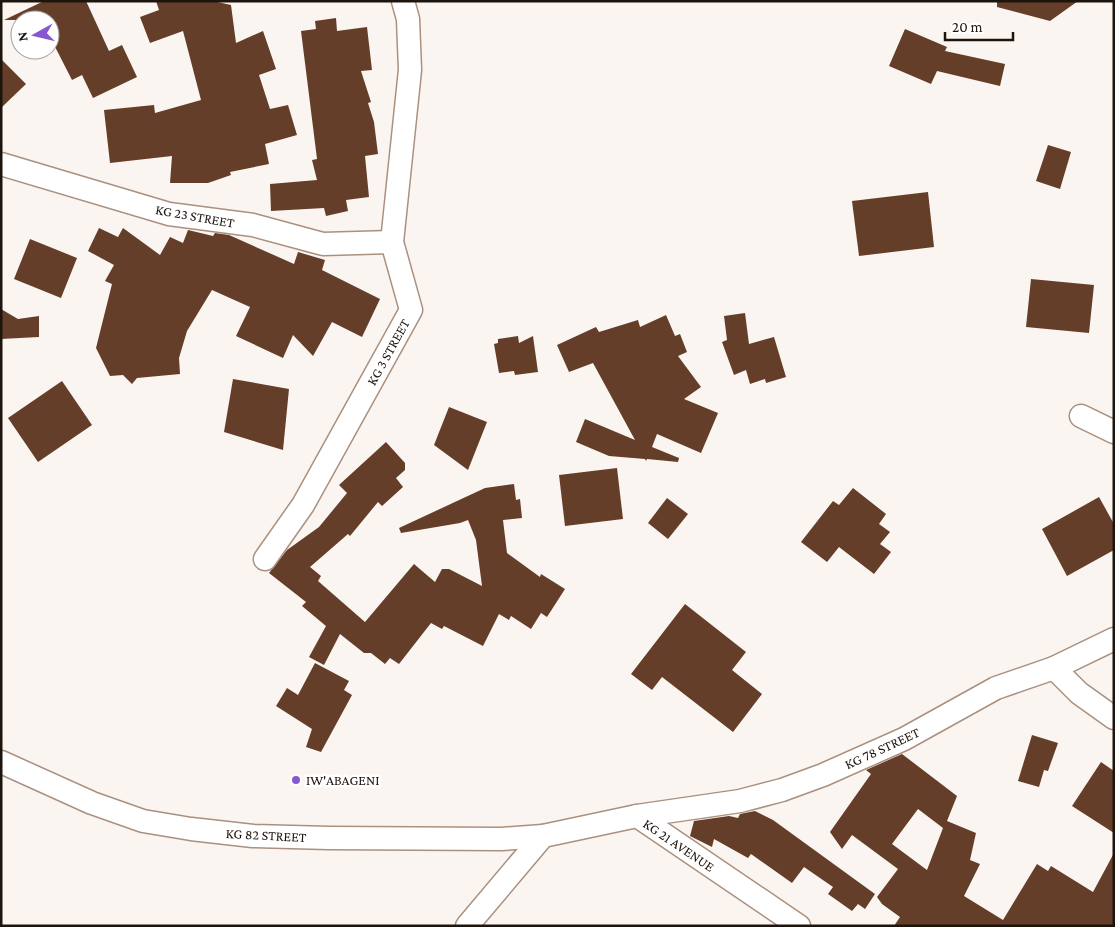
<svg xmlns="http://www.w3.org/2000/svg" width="1115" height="927" font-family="'Crimson Pro',serif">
  <rect width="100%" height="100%" fill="#fbf5f1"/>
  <g fill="#653e29" fill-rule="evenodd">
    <polygon points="44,1 86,1 109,51 122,45 137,77 93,98 82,75 72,80 50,37 50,20 4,20"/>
    <polygon points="156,1 213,1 231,5 236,43 263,31 276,69 259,75 270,109 288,105 297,135 265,144 269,164 230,172 231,175 208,183 170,183 172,156 110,163 104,110 154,105 155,113 201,100 183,31 150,43 140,17 159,10"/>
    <polygon points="997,1 1078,1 1050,21 997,7"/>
    <polygon points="336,18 337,31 367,27 372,70 361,71 371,102 368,103 374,122 378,154 365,156 369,197 346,200 348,211 326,216 324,208 271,211 270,184 317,180 312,160 317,159 301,31 316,29 315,21"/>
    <polygon points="905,29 947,47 945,51 1005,64 1000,86 937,71 931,84 889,66"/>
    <polygon points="1,59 26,84 1,108"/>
    <polygon points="1048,145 1071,152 1060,189 1036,181"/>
    <polygon points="928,192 934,247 859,256 852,201"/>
    <polygon points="99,228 118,237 123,228 160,255 170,237 183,243 188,230 213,236 215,233 229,235 294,264 298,252 325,260 322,270 380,299 362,337 332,322 313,356 293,335 283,358 236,336 250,307 212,290 187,331 179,358 180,374 137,378 132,384 123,375 110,376 96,348 112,284 105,281 114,265 88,251"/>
    <polygon points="30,239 77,258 61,298 14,279"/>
    <polygon points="1031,279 1094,285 1089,333 1026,327"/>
    <polygon points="1,309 18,319 39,316 39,337 1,339"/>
    <polygon points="745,313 749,344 774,337 786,377 766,383 765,379 750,384 746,370 734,375 722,342 727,340 724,316"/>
    <polygon points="666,315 675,336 680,334 687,352 678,356 701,387 684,399 718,413 701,453 657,434 652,447 679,458 678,462 647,459 646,461 645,459 609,456 576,442 585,419 635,440 593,363 569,372 557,345 596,327 599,332 638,320 640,327"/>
    <polygon points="518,336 519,343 533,336 538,372 515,375 514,371 499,373 494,344 498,343 498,339"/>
    <polygon points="233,379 289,389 283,450 224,432"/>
    <polygon points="62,381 92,425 38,462 8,418"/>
    <polygon points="449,407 487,422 468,470 434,445"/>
    <polygon points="386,442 405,463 405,470 396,478 403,487 382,506 378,502 350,536 348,534 310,567 321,576 318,581 365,622 414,564 435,582 442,569 449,569 482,586 476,540 468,520 460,523 401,533 399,528 485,488 514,484 516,500 520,499 522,518 503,520 507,553 540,577 541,574 565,589 547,617 541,613 531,629 511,616 509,620 499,614 483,646 444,626 442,629 431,623 399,664 390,658 385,664 371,653 364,653 340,634 324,665 309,657 326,626 302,606 306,602 269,573 287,550 319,527 347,493 339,485"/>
    <polygon points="617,468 623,519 565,526 559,475"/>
    <polygon points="853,488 886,514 879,524 890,532 880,544 891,552 874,574 839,547 827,562 801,542 833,501 839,505"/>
    <polygon points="1099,497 1114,524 1114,550 1067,576 1042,529"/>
    <polygon points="667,498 688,514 668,539 648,523"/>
    <polygon points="685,604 746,652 732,670 762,694 733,732 662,677 652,690 631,674"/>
    <polygon points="315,663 349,681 344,690 352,695 321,752 306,747 312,729 276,706 287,688 298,695"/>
    <polygon points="1032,735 1058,743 1048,771 1044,770 1039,787 1018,781"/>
    <path d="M902,754L957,796L947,821L976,833L970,860L980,864L964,896L1003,920L1037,864L1048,871L1051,866L1093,892L1114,853V926H894L900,917L882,904L877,897L898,869L852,835L842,849L830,832L871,774L866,770ZM918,809L943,828L927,870L892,844Z"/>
    <polygon points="1101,762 1114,771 1114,833 1072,806"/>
    <polygon points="755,811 773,820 875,894 865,909 858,904 852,911 828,894 833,887 804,867 792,883 751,854 748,858 714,839 712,847 690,836 694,821 729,816 738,818 740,814"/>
  </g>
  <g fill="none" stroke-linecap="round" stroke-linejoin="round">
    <defs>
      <g id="minor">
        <polyline points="1,164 169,214 253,225 323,244 392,242"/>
        <polyline points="1081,416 1114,432"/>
        <polyline points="265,559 303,505 411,310 392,242 410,70 408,19 403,1"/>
        <polyline points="1054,668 1079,693 1114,718"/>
        <polyline points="1,762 92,803 143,821 191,829 253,836 329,838 501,839 543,836"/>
        <polyline points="637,816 740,801 782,790 823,775 904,739 996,688 1054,668 1114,639"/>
        <polyline points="467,926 543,836 637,816 799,926"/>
      </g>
    </defs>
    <use href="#minor" stroke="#aa907f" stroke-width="25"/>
    <use href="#minor" stroke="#fff" stroke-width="22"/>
  </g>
  <circle fill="#8757d0" stroke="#fff" stroke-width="2" cx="296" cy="780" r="5"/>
  <g text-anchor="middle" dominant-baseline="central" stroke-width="5" stroke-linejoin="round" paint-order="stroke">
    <g font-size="14" fill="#1e140e" stroke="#fff">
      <text transform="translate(195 216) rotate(10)">KG 23 STREET</text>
      <text transform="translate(388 352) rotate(-61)">KG 3 STREET</text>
      <text transform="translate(882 748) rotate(-25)">KG 78 STREET</text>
      <text transform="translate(266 835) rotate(3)">KG 82 STREET</text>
      <text transform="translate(679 845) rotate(34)">KG 21 AVENUE</text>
    </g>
    <g font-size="14" fill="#1e140e" stroke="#fff" text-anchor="start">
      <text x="306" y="780">IW'ABAGENI</text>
    </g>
  </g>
  <rect width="1115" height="927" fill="none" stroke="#1e140e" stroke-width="5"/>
  <g transform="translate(35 35) rotate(262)"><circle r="24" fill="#ffffff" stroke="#a5a19f"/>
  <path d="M0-4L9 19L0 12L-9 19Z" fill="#8757d0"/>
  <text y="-8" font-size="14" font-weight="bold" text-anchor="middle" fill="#1e140e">N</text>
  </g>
  <path d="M945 32v8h68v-8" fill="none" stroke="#1e140e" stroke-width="2.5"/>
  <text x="952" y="32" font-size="15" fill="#1e140e" stroke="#ffffff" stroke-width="4" paint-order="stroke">20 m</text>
</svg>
